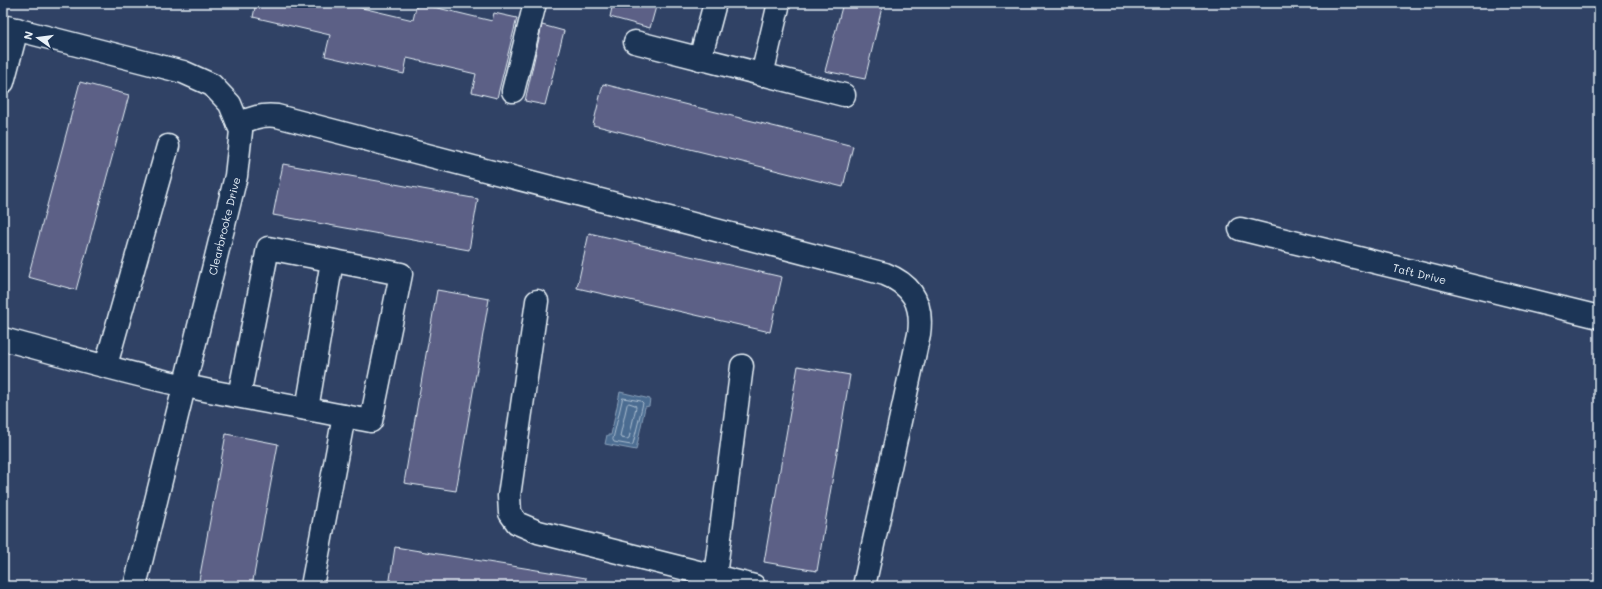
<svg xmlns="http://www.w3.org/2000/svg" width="1602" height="589" font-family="Mali,sans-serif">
  <rect width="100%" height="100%" fill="#304265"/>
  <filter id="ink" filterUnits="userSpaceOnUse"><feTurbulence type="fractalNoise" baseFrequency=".025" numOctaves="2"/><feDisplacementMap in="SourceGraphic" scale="8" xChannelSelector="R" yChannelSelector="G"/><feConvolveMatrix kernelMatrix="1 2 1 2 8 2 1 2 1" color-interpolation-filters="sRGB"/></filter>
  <g filter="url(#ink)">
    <polygon fill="#4b6c91" stroke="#8aa1ba" points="620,392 650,399 649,406 645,407 636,450 605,444 607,435 611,435"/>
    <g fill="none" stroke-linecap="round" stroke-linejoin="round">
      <g stroke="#a9bccf" stroke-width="1">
        <polygon points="623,398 641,401 643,403 633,444 631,445 614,442 613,440"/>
        <polygon points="629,403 635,405 636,407 629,438 627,439 621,438 620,436 627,405"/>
      </g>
    </g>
    <g fill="#5b6086" stroke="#e8f1f8">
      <polygon points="256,3 341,3 413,20 417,3 492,21 494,13 517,18 497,98 472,92 476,74 407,58 404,74 325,56 330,35 253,17"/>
      <polygon points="613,3 657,3 650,28 610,17"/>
      <polygon points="843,3 883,3 865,79 825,71"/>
      <polygon points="542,25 564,31 545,105 525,101"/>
      <polygon points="80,82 129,95 76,290 28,277"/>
      <polygon points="603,84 853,146 843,187 593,125"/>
      <polygon points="283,164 478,199 469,250 273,215"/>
      <polygon points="589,233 782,277 770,332 577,288"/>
      <polygon points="437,290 489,299 456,491 404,483"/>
      <polygon points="798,366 850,375 817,571 764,562"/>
      <polygon points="226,434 278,444 252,586 198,586"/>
      <polygon points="395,547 586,578 585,586 389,586"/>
    </g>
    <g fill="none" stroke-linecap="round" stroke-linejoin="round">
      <defs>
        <g id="minor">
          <polyline points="3,26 183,72 212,85 230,104 241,131 236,176 135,586"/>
          <polyline points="635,42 844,95"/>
          <polyline points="700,59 715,3"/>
          <polyline points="762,75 779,3"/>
          <polyline points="3,82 17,29"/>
          <polyline points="513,91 535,3"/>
          <path d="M238,124C252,118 262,114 277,116L885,274C913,285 923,305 919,334L864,586"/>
          <path id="s1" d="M1240,229L1599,317"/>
          <polyline points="537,301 509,496 510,513 517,523 538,532 754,586"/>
          <path d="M3,339C64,355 124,373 186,386C247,399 309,409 371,421L401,274L268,248L239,396"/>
          <polyline points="106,365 168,146"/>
          <polyline points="307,409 332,261"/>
          <polyline points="715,576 742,366"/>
          <polyline points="312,586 344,416"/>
        </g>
      </defs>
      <use href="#minor" stroke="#e8f1f8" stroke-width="25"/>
      <use href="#minor" stroke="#1d3557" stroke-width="22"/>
    </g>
  </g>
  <g text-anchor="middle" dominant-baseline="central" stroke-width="4" stroke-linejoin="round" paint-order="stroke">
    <g font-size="11" fill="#e8f1f8" stroke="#1d3557">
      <text transform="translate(224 226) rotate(-76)">Clearbrooke Drive</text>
      <text stroke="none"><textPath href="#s1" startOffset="185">Taft Drive</textPath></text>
    </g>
  </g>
  <rect width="1602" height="589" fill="none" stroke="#1d3557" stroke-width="16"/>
  <rect x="8" y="8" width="1586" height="573" fill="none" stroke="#e8f1f8" stroke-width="1.5" filter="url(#ink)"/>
  <g transform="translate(38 38) rotate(284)" stroke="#1d3557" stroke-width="3" paint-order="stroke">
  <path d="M0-3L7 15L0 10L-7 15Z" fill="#e8f1f8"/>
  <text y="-6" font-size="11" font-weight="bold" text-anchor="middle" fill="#e8f1f8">N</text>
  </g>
</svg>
